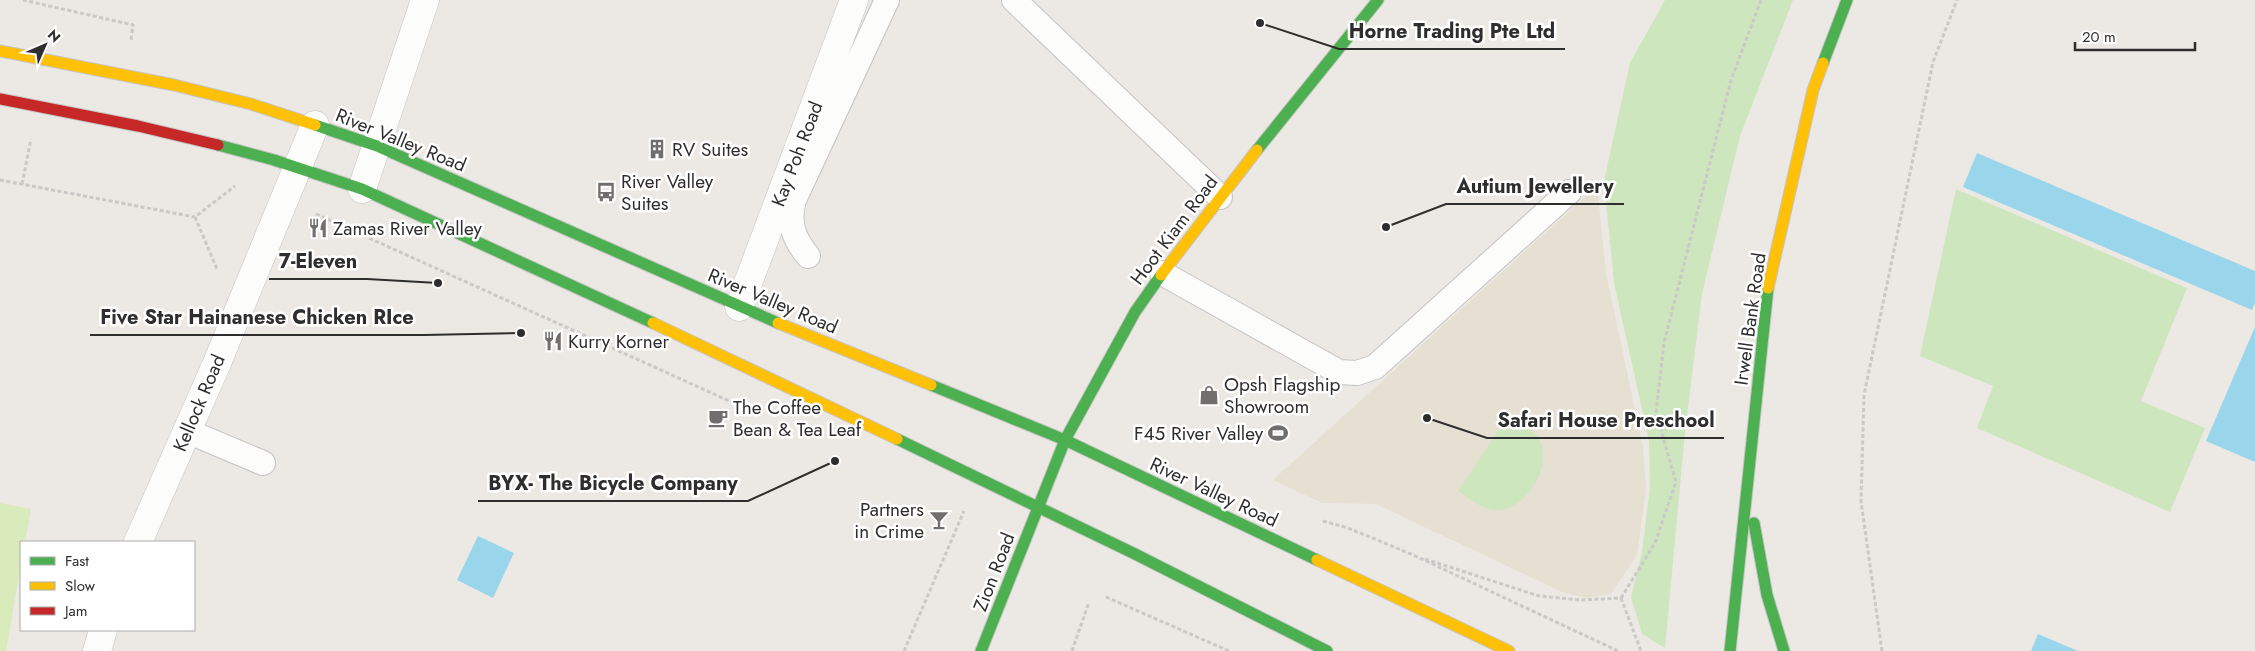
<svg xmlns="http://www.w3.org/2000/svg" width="2255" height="651" font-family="Jost,sans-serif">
  <rect width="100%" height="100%" fill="#ece8e4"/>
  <polygon fill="#e6e0d3" points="1597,186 1606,273 1643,447 1646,489 1637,555 1611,594 1586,598 1562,592 1376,504 1322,503 1273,480"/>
  <g fill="#cee6be">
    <polygon points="1665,0 1793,0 1740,136 1702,294 1685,432 1665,648 1642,634 1631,597 1642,552 1650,487 1649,441 1614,283 1604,181 1630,63"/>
    <polygon points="1956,189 2187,288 2141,401 2205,428 2170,512 1977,428 1993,386 1920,356"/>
    <path d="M1503,423C1575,423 1537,513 1495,510C1481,509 1470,499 1458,491Z"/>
  </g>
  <polygon fill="#d9eabb" points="0,503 31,509 25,542 21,542 21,565 6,651 0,651"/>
  <g fill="#99d6ec">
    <polygon points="1977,153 2255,271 2255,303 2252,310 1963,187"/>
    <polygon points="2255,327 2255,462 2206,441"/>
    <polygon points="478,536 514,553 493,598 457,580"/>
    <polygon points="2038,634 2078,651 2031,651"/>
  </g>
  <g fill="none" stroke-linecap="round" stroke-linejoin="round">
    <defs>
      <g id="lane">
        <polyline points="1014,0 1220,197"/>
        <path d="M808,256C793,238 788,222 794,200L887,0"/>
        <polyline points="1162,273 1339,372 1357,373 1375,367 1569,192"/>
        <polyline points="187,431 263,463"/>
      </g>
      <g id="street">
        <polyline points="362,189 425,0"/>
        <polyline points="739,307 854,0"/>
        <polyline points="138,542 217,363 315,125"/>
        <polyline points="97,651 103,630"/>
      </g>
      <g id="fast">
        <polyline points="1823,63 1847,0"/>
        <polyline points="315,125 377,146 778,323"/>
        <polyline points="218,145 274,160 362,189 653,323"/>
        <polyline points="1257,150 1378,0"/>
        <polyline points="931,385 1065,440 1317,560"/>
        <polyline points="897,439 1133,553 1327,651"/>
        <polyline points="1754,523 1767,595 1784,651"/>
        <polyline points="981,651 1065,440 1135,312 1161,275"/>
        <polyline points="1730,651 1768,288"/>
      </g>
      <g id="slow">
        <polyline points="0,51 174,85 251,104 315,125"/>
        <polyline points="1161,275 1257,150"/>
        <polyline points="1768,288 1813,90 1823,63"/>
        <polyline points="653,323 897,439"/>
        <polyline points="778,323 931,385"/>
        <polyline points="1317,560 1509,651"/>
      </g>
      <polyline id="jam" points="0,99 138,126 218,145"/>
    </defs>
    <use href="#lane" stroke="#c5c4c5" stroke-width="26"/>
    <use href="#street" stroke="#c5c4c5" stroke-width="29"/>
    <use href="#fast" stroke="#c6c5c4" stroke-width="13"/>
    <use href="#slow" stroke="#c6c5c4" stroke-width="13"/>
    <use href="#jam" stroke="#c6c5c4" stroke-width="13"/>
    <g stroke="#c9c9c8" stroke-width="3" stroke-dasharray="4 2.5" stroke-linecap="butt">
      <polyline points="23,0 133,25 131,41"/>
      <polyline points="0,180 195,217 235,186"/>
      <polyline points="22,184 31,139"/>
      <polyline points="316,214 736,404"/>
      <polyline points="195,217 217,269"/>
      <polyline points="1323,521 1348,528 1411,554 1618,651"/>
      <polyline points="1425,559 1539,596 1580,600 1621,598"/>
      <polyline points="1106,597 1229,651"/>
      <polyline points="1621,598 1655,543 1676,482 1656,413 1664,343 1731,80 1761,0"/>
      <polyline points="1621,598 1641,651"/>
      <polyline points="904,651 964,511"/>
      <polyline points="1072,651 1089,602"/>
      <polyline points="1882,651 1861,501 1864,395 1933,62 1957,0"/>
    </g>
    <use href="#lane" stroke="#fcfcfb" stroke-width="24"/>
    <use href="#street" stroke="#fcfcfb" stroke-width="28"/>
    <use href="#fast" stroke="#4caf50" stroke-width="11"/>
    <use href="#slow" stroke="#ffc107" stroke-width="11"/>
    <use href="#jam" stroke="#c62828" stroke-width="11"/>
  </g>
  <defs>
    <symbol id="building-bare" viewBox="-9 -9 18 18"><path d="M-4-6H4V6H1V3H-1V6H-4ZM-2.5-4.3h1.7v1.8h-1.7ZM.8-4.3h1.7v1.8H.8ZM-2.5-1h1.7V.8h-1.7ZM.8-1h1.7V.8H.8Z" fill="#706f6e" stroke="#fff" stroke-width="2.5" paint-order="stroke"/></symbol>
    <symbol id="bus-bare" viewBox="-9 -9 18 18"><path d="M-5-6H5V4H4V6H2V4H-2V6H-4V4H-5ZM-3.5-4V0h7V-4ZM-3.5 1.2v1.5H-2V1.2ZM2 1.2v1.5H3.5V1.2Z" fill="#706f6e" stroke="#fff" stroke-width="2.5" paint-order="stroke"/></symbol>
    <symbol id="restaurant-bare" viewBox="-9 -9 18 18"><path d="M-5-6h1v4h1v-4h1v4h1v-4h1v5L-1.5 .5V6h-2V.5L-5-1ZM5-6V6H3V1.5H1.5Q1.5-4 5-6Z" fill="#706f6e" stroke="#fff" stroke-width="2.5" paint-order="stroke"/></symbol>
    <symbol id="shop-bare" viewBox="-9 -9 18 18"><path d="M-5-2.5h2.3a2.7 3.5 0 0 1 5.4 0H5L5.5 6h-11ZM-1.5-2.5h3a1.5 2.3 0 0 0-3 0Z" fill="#706f6e" stroke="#fff" stroke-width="2.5" paint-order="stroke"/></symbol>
    <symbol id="cafe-bare" viewBox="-9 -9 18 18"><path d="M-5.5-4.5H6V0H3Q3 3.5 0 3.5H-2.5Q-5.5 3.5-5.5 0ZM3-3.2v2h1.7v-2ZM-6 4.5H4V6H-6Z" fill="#706f6e" stroke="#fff" stroke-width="2.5" paint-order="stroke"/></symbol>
    <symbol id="stadium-bare" viewBox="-9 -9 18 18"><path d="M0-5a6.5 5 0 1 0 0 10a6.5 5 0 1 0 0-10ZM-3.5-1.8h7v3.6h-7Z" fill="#706f6e" stroke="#fff" stroke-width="2.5" paint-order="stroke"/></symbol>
    <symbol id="bar-bare" viewBox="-9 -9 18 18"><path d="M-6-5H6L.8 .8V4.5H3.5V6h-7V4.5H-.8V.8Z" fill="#706f6e" stroke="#fff" stroke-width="2.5" paint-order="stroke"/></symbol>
  </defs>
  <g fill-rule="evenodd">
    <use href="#building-bare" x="643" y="135" width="28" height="28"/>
    <use href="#bus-bare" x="592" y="178" width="28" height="28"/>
    <use href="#restaurant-bare" x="304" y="214" width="28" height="28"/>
    <use href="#restaurant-bare" x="539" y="327" width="28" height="28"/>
    <use href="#shop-bare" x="1195" y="381" width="28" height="28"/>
    <use href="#cafe-bare" x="704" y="404" width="28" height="28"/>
    <use href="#stadium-bare" x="1264" y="419" width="28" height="28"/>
    <use href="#bar-bare" x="925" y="506" width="28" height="28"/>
  </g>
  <g text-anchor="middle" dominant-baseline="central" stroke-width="5" stroke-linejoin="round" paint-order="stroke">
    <g font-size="19" fill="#2e2e2e" stroke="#fff">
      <text transform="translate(401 140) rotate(22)">River Valley Road</text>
      <text transform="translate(797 154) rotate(-69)">Kay Poh Road</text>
      <text transform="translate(1174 230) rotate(-53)">Hoot Kiam Road</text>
      <text transform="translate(773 301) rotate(23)">River Valley Road</text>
      <text transform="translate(1750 319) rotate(-82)">Irwell Bank Road</text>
      <text transform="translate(199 403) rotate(-67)">Kellock Road</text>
      <text transform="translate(1214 492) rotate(25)">River Valley Road</text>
      <text transform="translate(994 572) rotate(-69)">Zion Road</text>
    </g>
    <g font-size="19" fill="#2e2e2e" stroke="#fff" text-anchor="start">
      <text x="672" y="149">RV Suites</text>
      <text x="621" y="181">River Valley<tspan x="621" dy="22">Suites</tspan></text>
      <text x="333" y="228">Zamas River Valley</text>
      <text x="568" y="341">Kurry Korner</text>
      <text x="1224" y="384">Opsh Flagship<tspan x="1224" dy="22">Showroom</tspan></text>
      <text x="733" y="407">The Coffee<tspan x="733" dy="22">Bean &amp; Tea Leaf</tspan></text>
      <text x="1263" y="433" text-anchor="end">F45 River Valley</text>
      <text x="924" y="509" text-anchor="end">Partners<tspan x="924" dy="22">in Crime</tspan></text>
    </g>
  </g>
  <path fill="none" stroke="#2e2e2e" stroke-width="2" d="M1260 23L1339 49H1565M1386 227L1446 204H1624M438 283L367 279H269M521 333L424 335H90M1427 418L1487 438H1724M835 461L748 501H478"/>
  <g fill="#2e2e2e" stroke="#fff" stroke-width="2">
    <circle cx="1260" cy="23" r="5"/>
    <circle cx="1386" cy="227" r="5"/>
    <circle cx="438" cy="283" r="5"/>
    <circle cx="521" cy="333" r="5"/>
    <circle cx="1427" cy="418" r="5"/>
    <circle cx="835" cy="461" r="5"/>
  </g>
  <g font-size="20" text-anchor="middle" font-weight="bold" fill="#2e2e2e" stroke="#fff" stroke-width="5" stroke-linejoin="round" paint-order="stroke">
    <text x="1452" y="38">Horne Trading Pte Ltd</text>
    <text x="1535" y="193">Autium Jewellery</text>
    <text x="318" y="268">7-Eleven</text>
    <text x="257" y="324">Five Star Hainanese Chicken RIce</text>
    <text x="1606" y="427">Safari House Preschool</text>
    <text x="613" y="490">BYX- The Bicycle Company</text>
  </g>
  <rect x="20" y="541" width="175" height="90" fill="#ffffff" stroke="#ababab"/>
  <rect x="30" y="557" width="25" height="8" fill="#4caf50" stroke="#ababab"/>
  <text x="65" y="566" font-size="15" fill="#2e2e2e">Fast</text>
  <rect x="30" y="582" width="25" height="8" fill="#ffc107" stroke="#ababab"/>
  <text x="65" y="591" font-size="15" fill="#2e2e2e">Slow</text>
  <rect x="30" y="607" width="25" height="8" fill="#c62828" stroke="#ababab"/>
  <text x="65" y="616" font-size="15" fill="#2e2e2e">Jam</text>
  <g transform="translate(45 45) rotate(45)" stroke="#ffffff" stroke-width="4" paint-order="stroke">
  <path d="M0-4L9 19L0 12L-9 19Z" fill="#2e2e2e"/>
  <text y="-8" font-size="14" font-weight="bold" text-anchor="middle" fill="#2e2e2e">N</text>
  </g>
  <path d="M2075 42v8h120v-8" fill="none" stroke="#2e2e2e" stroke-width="2.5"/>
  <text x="2082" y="42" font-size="15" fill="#2e2e2e" stroke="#ffffff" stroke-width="4" paint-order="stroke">20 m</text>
</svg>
